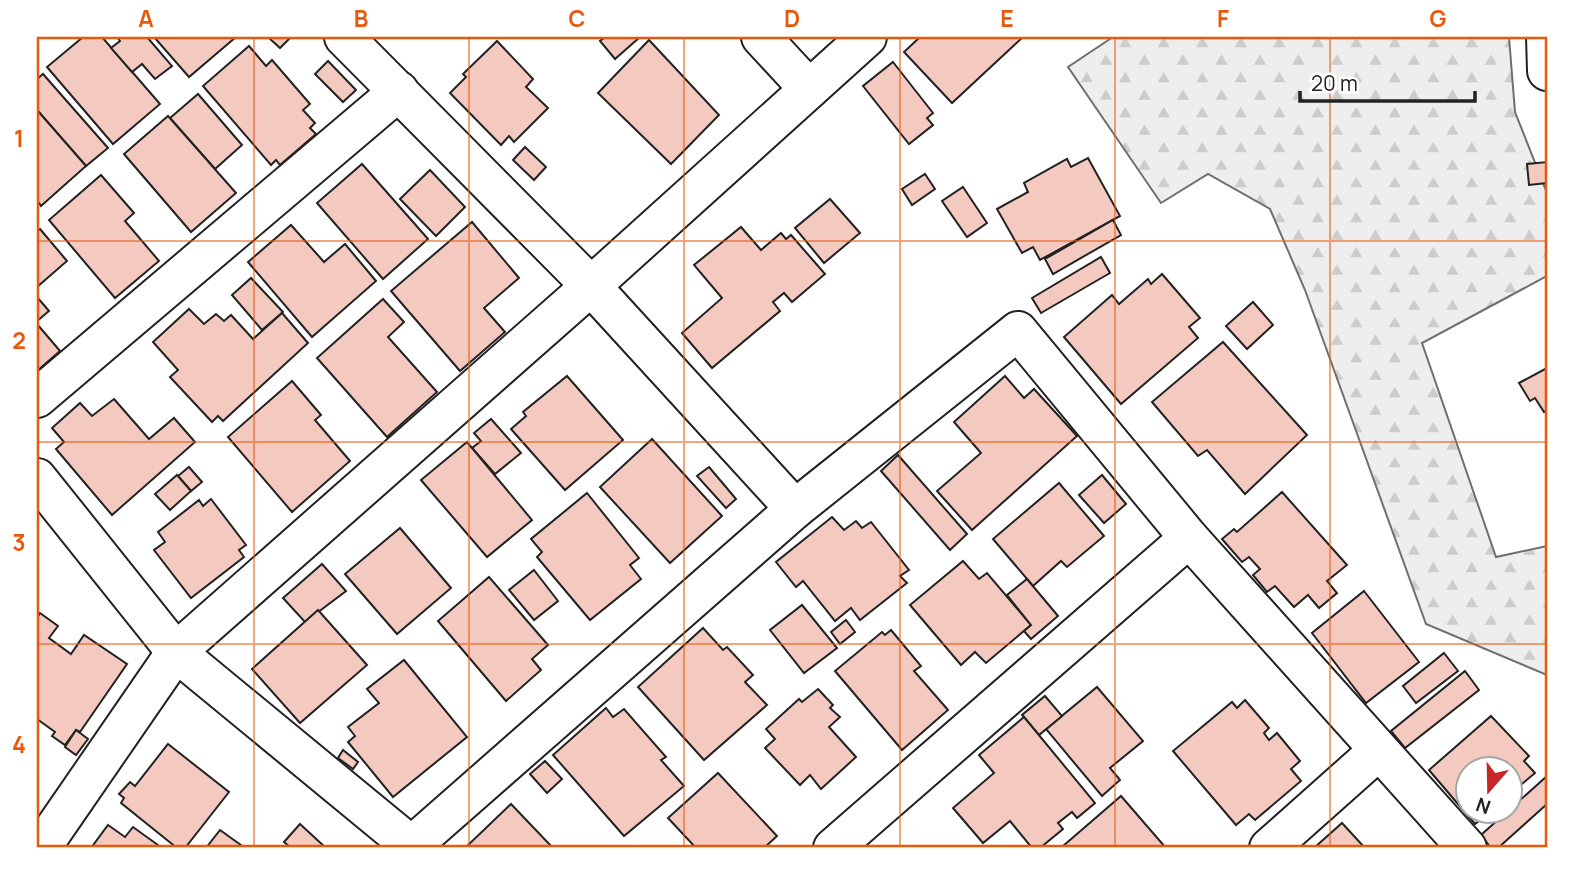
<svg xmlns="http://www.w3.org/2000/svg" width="1584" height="885" font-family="Manrope,sans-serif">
  <defs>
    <pattern id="forest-firs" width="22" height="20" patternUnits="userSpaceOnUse" patternTransform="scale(1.75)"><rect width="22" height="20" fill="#eee"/><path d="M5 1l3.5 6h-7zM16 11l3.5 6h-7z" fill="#ccc"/></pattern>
  </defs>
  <rect width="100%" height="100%" fill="#fff"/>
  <polygon fill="url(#forest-firs)" stroke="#6f6f6f" stroke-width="2" points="1113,37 1509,37 1515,112 1547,193 1547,276 1422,343 1496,557 1547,546 1547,675 1426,624 1305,290 1270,209 1208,174 1161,203 1068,67"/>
  <g fill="#f3c9c0" stroke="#222" stroke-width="2">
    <polygon points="83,37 102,37 160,104 113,144 47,67"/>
    <polygon points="117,37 147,37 172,66 155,79 142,64 132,72 111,48 120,41"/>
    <polygon points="154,37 236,37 189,77"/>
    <polygon points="268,37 291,37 280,48"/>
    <polygon points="605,37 640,37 615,59 600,41"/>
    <polygon points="920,37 1023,37 952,103 904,52"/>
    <polygon points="649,40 719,115 671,164 598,93"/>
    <polygon points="497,41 533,79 526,87 548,108 514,142 509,136 501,145 450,93 466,77 463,74"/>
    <polygon points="249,46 266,66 272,60 310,104 303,110 315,123 310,128 316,134 280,165 276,160 271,165 203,86"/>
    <polygon points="328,61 356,90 343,102 315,74"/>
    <polygon points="893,62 933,113 927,118 933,125 909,144 863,86"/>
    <polygon points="43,74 108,148 86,166 37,110 37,79"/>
    <polygon points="198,94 242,145 215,169 170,118"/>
    <polygon points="37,110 86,166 41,206 37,200"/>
    <polygon points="168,116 236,193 191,232 124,154"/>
    <polygon points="525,147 546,167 534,180 513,160"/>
    <polygon points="1088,158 1120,216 1040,260 1033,247 1022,253 997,209 1028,192 1024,183 1067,159 1071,167"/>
    <polygon points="1547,162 1547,183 1529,185 1527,164"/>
    <polygon points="362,164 428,239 383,279 317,203"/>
    <polygon points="430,170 465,207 436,236 400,199"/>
    <polygon points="925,174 935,189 912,205 902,189"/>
    <polygon points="101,175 134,213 125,221 159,261 115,298 49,220"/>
    <polygon points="963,187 987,223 967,237 942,201"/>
    <polygon points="830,199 860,233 824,263 795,228"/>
    <polygon points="1113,220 1121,235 1053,274 1045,259"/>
    <polygon points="472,222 519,278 484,308 505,332 460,371 391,291"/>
    <polygon points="291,225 324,262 345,244 376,281 312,337 248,262"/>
    <polygon points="741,227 761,250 781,233 786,239 791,235 825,274 792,302 784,293 773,302 780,311 712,368 682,333 722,298 694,265"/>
    <polygon points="40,229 67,261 37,287 37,231"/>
    <polygon points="1101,257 1110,273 1041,313 1032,298"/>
    <polygon points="1162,274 1200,318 1189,327 1198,338 1121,404 1064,337 1112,295 1119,304 1148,279 1151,284"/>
    <polygon points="251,278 283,312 262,330 232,295"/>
    <polygon points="37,297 49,311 37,321"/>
    <polygon points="383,299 404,322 388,337 437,392 387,437 317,358"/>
    <polygon points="1253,302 1273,325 1247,349 1226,326"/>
    <polygon points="189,309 204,324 216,314 224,321 231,315 253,339 282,313 308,343 223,421 218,416 212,422 170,377 178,370 153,342"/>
    <polygon points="37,324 60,351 37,371"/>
    <polygon points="1223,342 1307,435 1245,494 1207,450 1198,456 1152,402"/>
    <polygon points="1547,368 1547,410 1544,412 1535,398 1530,401 1519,383"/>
    <polygon points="567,376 623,440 565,490 511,429 526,416 523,412"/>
    <polygon points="1005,376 1024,398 1034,389 1077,436 972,530 937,491 981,453 954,422"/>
    <polygon points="292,381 321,415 315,420 350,461 292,512 228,437"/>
    <polygon points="114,399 149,439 174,418 195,442 112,515 56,449 64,442 52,428 80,403 92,416"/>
    <polygon points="491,419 521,453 495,474 472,448 481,441 474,433"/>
    <polygon points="652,439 722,516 670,563 600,487"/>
    <polygon points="467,442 532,520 487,557 421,480"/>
    <polygon points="898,455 967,534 950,550 881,471"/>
    <polygon points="189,467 202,482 191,491 178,476"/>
    <polygon points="709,467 736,499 726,508 697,476"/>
    <polygon points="177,475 191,491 170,510 155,494"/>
    <polygon points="1102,475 1126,504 1104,523 1079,495"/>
    <polygon points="1059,483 1104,536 1067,567 1061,561 1033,586 993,539"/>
    <polygon points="1282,492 1347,565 1327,581 1337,593 1319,608 1308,595 1294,607 1275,586 1267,592 1253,575 1260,569 1249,557 1242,562 1222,539 1234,529 1237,532"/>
    <polygon points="587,493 639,558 630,565 641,579 590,620 537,557 542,552 531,539"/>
    <polygon points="211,499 246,545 239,550 244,557 191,598 154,550 165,542 158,532 199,500 203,506"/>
    <polygon points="832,517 844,530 856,521 862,528 871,522 909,570 900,576 907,583 860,620 851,608 835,621 803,581 796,587 776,562"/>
    <polygon points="400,528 451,588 397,634 345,574"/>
    <polygon points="963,561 979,579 987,573 1031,625 986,663 975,652 961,665 910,605"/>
    <polygon points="322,564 346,591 305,622 283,598"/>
    <polygon points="534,570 558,601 534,620 509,590"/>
    <polygon points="489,577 548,645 532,659 541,670 506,701 438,621"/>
    <polygon points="1027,579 1058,616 1031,639 1024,631 1031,625 1007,595"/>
    <polygon points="1364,591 1419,662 1366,703 1312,633"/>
    <polygon points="802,605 837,648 804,673 770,630"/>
    <polygon points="318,610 367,665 300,723 252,669"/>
    <polygon points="40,613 58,626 49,638 71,654 84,635 127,664 80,732 76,730 65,745 52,736 55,732 37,719 37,618"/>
    <polygon points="846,620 855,632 840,644 831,632"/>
    <polygon points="703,628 723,650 727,647 753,675 745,682 767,705 704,760 638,687"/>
    <polygon points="891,630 921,666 914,671 948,710 902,750 835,671 882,632 885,635"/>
    <polygon points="1444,653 1458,671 1416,703 1403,686"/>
    <polygon points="404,660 467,737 393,797 348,742 355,736 348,727 379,703 367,689"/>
    <polygon points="1465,671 1479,690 1405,748 1391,731"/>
    <polygon points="1097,687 1143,741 1110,768 1120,780 1102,796 1046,729"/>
    <polygon points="818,689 833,705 830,708 840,717 829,727 856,757 821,789 810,775 800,785 765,748 775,739 766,729 799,699 802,702"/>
    <polygon points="1045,696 1062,716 1039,735 1022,715"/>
    <polygon points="1245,700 1269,728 1264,733 1269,740 1277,733 1300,761 1291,769 1301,781 1255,820 1249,814 1236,825 1173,751 1232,702 1237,708"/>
    <polygon points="606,708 613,717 624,709 666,757 661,760 684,786 624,836 553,755"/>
    <polygon points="1491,716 1529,756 1524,761 1535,773 1510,794 1510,770 1468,770 1468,812 1490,812 1475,824 1429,770"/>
    <polygon points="1024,717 1095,803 1077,818 1072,812 1058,823 1063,829 1040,848 1032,848 1010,821 983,843 953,808 994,773 979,755"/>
    <polygon points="76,730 88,739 76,755 65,747"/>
    <polygon points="168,744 229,792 185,848 177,848 121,803 124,798 119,794 130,782 135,786"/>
    <polygon points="343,750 358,762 353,769 338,758"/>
    <polygon points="545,761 562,779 547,793 530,774"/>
    <polygon points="718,773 777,836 764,848 696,848 668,818"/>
    <polygon points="1547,776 1547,804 1498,848 1491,848 1481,835"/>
    <polygon points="1121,796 1166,848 1065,848 1063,846"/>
    <polygon points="511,804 553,848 465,848"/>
    <polygon points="1342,823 1365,848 1314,848"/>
    <polygon points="300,824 326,848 291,848 284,842"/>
    <polygon points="108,825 125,837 133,827 162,848 91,848"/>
    <polygon points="220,830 245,848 206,848"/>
  </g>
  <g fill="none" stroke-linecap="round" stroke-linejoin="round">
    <defs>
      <g id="street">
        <polyline points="344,37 591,286 795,509"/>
        <polyline points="761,37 809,89"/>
        <polyline points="1546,37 1547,71"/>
        <polyline points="37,398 399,91"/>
        <polyline points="37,478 176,652 414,848"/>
        <polyline points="41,848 176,652 591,286 867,37"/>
        <polyline points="409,848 795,509 1018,331 1189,538 1467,848"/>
        <polyline points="833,848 1189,538"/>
        <polyline points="1269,848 1378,751"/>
      </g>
    </defs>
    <use href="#street" stroke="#222" stroke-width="42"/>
    <use href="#street" stroke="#fff" stroke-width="38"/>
  </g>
  <path fill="none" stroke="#e8590c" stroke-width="2" stroke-opacity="0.55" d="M254,37V848M469,37V848M684,37V848M900,37V848M1115,37V848M1330,37V848M37,241H1547M37,442H1547M37,644H1547"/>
  <rect width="1584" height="885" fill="none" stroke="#ffffff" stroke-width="77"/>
  <g transform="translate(1489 790) rotate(200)"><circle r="33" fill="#ffffff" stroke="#a7a7a7" stroke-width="2"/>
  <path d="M0-5L12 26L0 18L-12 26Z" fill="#c62828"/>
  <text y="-10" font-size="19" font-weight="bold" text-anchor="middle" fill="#222222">N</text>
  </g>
  <path d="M1300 91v10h175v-10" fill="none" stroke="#222222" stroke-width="3.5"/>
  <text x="1311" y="91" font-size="21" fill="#222222" stroke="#ffffff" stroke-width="5" paint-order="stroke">20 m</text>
  <rect x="38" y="38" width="1508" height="808" fill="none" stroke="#e8590c" stroke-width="2.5"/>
  <g font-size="23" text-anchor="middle" font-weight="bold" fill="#e8590c">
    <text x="146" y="27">A</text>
    <text x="361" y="27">B</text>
    <text x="577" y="27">C</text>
    <text x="792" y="27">D</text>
    <text x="1007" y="27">E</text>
    <text x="1223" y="27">F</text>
    <text x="1438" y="27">G</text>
    <text x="19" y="147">1</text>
    <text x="19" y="349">2</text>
    <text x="19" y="551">3</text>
    <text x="19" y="753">4</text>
  </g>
</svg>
